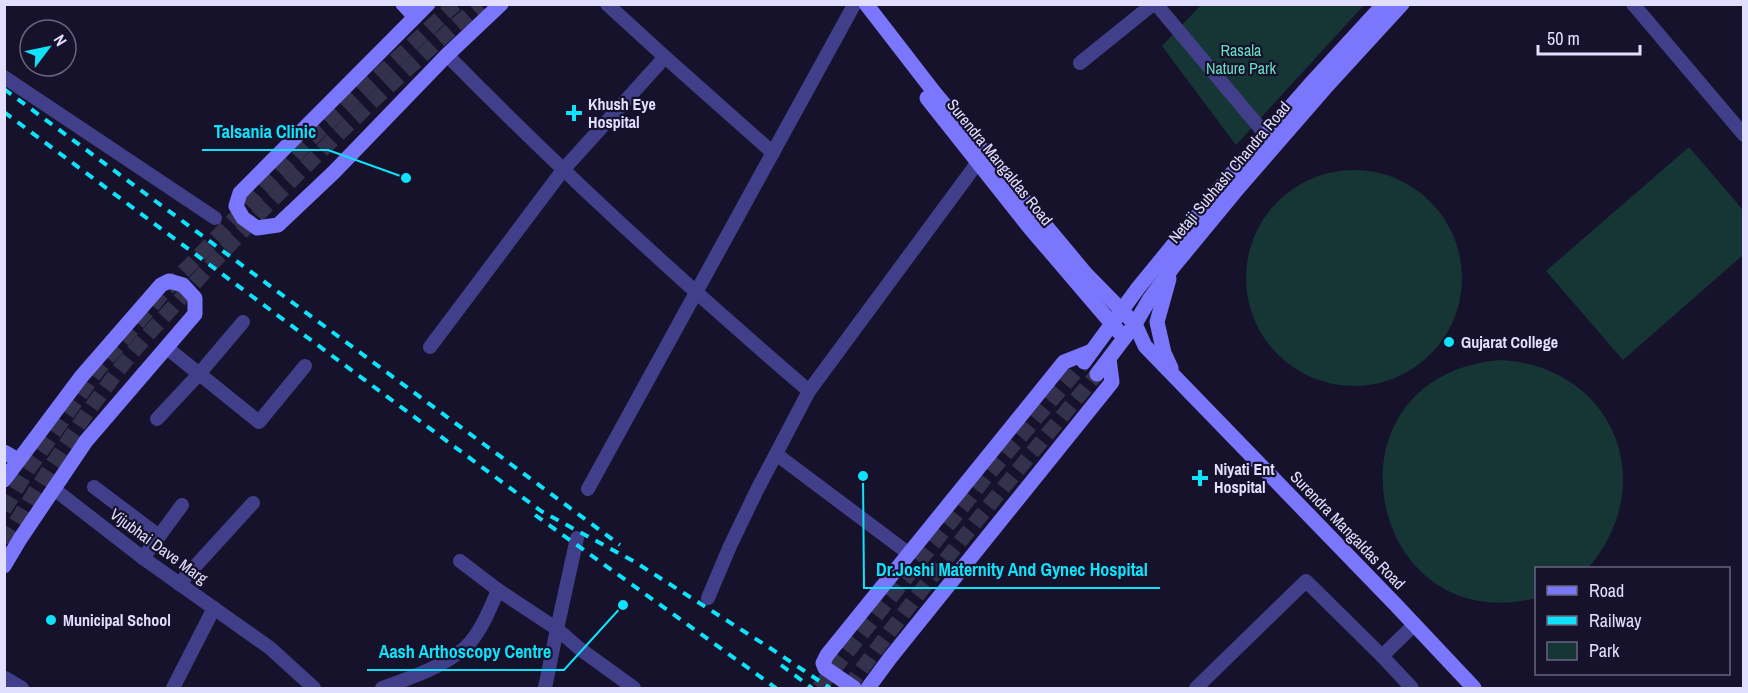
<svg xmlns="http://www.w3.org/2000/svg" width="1748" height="693" font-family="'Archivo Narrow',sans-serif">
  <rect width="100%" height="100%" fill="#16122c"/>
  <g fill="#153634">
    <polygon points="1201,5 1364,5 1236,145 1162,46"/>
    <polygon points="1689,147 1743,210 1743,255 1623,360 1546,271"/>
    <circle cx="1354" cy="278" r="108"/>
    <path d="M1501,360C1613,367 1661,482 1589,567L1587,568H1536V598C1365,641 1315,375 1501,360Z"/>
  </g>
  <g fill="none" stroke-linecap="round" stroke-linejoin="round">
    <g stroke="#34314c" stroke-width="15" stroke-dasharray="15 8" stroke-linecap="butt">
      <polyline points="819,688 987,476 1084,362"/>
      <path d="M848,688C926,580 1012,477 1097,374"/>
    </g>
    <g stroke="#34314c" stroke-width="15" stroke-dasharray="15 8" stroke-linecap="butt">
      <polyline points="4,510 26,473 97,371 163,293 311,139 455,4"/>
      <path d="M4,542C37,487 71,434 109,383C136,345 170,311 201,276C288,180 382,90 480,4"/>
    </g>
    <g stroke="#413f89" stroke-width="14">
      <polyline points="1156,4 1266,135"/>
      <polyline points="1633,4 1744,135"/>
      <path d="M447,55C563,173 683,283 809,391"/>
      <polyline points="665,57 773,153"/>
      <polyline points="1080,63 1153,4"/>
      <polyline points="4,77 215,218"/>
      <polyline points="430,347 563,170 665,57 607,4"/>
      <polyline points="167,348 259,422 305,366"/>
      <polyline points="157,419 199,374 243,322"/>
      <polyline points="776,454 908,553"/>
      <polyline points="94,487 159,536"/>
      <polyline points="54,489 143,558 270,648 314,688"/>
      <polyline points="588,489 854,5"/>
      <polyline points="577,538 557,629 580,649 634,688"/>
      <polyline points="143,558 182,505"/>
      <polyline points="460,561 498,590"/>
      <polyline points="179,584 253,503"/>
      <polyline points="708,598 730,546 757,490 809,391 984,154"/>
      <polyline points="1382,656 1412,688"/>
      <polyline points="5,678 22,688"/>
      <polyline points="173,688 214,608"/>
      <path d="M382,688C410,678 443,667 466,647C481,632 490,609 498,590L557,629L545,688"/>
      <polyline points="1196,688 1306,581 1382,656 1414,625"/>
    </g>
    <g stroke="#7a77fc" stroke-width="15">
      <polyline points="403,4 415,17"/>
      <polyline points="428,4 240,193 236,206 243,218 257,228 278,225 334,172 447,55 501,4"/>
      <polyline points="866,4 934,92 1086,274 1135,324 1145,346 1395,604 1474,688"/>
      <polyline points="927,98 1030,228 1119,332"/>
      <polyline points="1169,279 1157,322 1164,353 1171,368"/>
      <polyline points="1084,362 1138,288 1228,178 1315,79 1384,4"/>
      <polyline points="1097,374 1135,324 1149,300 1173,267 1239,187 1325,88 1402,4"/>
      <polyline points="4,452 18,460"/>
      <polyline points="4,480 81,377 161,285 169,281 183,285 195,298 195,314 86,441 20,539 4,566"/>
      <polyline points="854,688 825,668 823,663 827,655 1064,362 1092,351"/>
      <polyline points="868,688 890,658 1112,382 1109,359"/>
    </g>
    <g stroke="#0fe3f9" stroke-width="4" stroke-dasharray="9 8" stroke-linecap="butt">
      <polyline points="4,89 620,545"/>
      <polyline points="4,112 541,511 635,562 770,648 830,688"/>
      <polyline points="535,515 776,688"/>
      <polyline points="781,665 812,688"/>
    </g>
  </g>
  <g fill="#0fe3f9" stroke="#16122c" stroke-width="2">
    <path d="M571 104h6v6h6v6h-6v6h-6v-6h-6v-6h6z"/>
    <circle cx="1449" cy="342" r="6"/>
    <path d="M1197 469h6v6h6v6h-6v6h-6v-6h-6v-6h6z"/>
    <circle cx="51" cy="620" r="6"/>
  </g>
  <g text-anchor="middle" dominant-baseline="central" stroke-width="4.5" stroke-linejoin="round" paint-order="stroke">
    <g font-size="16" fill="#69dfc1" stroke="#16122c">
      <text x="1241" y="50">Rasala<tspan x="1241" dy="18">Nature Park</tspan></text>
    </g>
    <g font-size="16" font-weight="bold" fill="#e1defe" stroke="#16122c" text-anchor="start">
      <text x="588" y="104">Khush Eye<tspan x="588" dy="18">Hospital</tspan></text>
      <text x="1461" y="342">Gujarat College</text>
      <text x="1214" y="469">Niyati Ent<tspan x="1214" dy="18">Hospital</tspan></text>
      <text x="63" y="620">Municipal School</text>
    </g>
    <g font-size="16" fill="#e1defe" stroke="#16122c">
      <text transform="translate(1000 162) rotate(51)">Surendra Mangaldas Road</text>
      <text transform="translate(1229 172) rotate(-50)">Netaji Subhash Chandra Road</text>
      <text transform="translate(1348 530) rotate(46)">Surendra Mangaldas Road</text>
      <text transform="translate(159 546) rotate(36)">Vijubhai Dave Marg</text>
    </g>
  </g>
  <path fill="none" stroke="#0fe3f9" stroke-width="2" d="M406 178L328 150H202M863 476L864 588H1160M623 605L564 670H367"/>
  <g fill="#0fe3f9" stroke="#16122c" stroke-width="2">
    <circle cx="406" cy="178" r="6"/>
    <circle cx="863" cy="476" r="6"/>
    <circle cx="623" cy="605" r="6"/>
  </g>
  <g font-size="18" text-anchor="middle" font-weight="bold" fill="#0fe3f9" stroke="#16122c" stroke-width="4.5" stroke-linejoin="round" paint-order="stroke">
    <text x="265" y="138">Talsania Clinic</text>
    <text x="1012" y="576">Dr.Joshi Maternity And Gynec Hospital</text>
    <text x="465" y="658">Aash Arthoscopy Centre</text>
  </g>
  <rect width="1748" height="693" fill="none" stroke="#e1defe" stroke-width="12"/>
  <rect x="1535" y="567" width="195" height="108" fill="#16122c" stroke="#676480" stroke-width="1.5"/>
  <rect x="1547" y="586" width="30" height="9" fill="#7a77fc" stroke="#676480" stroke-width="1.5"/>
  <text x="1589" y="597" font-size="18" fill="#e1defe">Road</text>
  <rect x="1547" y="616" width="30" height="9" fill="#0fe3f9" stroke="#676480" stroke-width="1.5"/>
  <text x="1589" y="627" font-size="18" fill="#e1defe">Railway</text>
  <rect x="1547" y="642" width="30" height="18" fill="#153634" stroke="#676480" stroke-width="1.5"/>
  <text x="1589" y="657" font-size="18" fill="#e1defe">Park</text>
  <g transform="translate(48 48) rotate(58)"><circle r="28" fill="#16122c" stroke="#676480" stroke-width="1.5"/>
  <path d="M0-4.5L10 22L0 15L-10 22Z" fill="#0fe3f9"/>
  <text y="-9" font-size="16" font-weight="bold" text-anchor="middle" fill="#e1defe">N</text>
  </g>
  <path d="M1538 45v9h102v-9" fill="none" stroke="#e1defe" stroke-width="3"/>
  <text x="1547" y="45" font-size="18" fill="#e1defe" stroke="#16122c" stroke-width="4.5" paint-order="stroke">50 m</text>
</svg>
